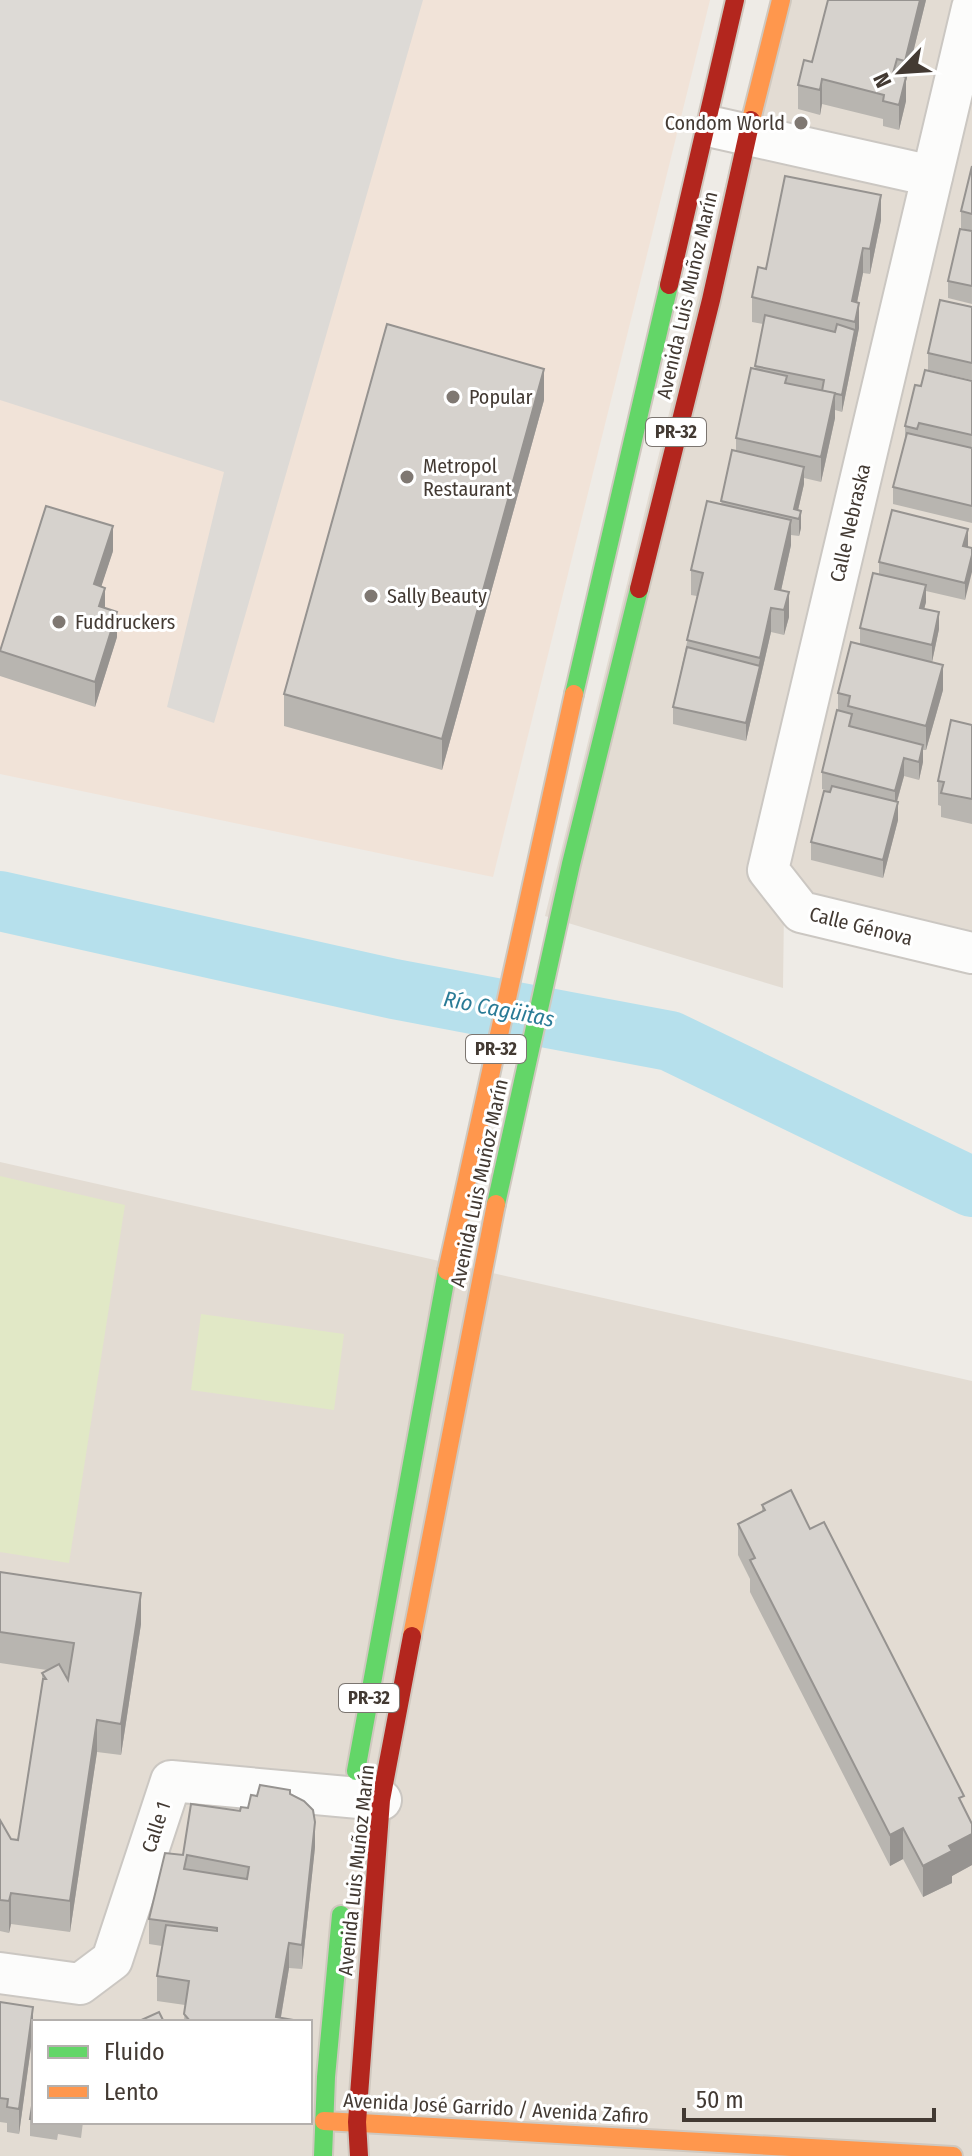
<svg xmlns="http://www.w3.org/2000/svg" width="972" height="2156" font-family="'Fira Sans Condensed',sans-serif">
  <rect width="100%" height="100%" fill="#eeebe6"/>
  <g fill="#e3dcd3" fill-rule="evenodd">
    <polygon points="771,0 972,0 972,951 784,908 783,988 545,916"/>
    <path d="M0,1162L972,1381V2156H0ZM34,2022H310V2122H34Z"/>
  </g>
  <polygon fill="#f1e3d8" points="0,0 710,0 493,877 0,774"/>
  <g fill="#e1e8c6">
    <polygon points="0,1176 125,1205 69,1563 0,1552"/>
    <polygon points="201,1314 344,1334 334,1410 191,1390"/>
  </g>
  <polygon fill="#dddad6" points="0,0 423,0 214,723 167,707 224,472 0,400"/>
  <g fill="none" stroke-linecap="round" stroke-linejoin="round">
    <polyline stroke="#b6e0ec" stroke-width="60" points="0,901 394,989 670,1041 972,1187"/>
    <defs>
      <g id="street">
        <polyline points="972,8 768,870 801,912 972,953"/>
        <polyline points="717,128 932,176"/>
        <polyline points="0,1973 80,1984 112,1960 171,1781 381,1800"/>
      </g>
      <g id="fast">
        <polyline points="574,694 669,285"/>
        <polyline points="496,1204 571,864 639,589"/>
        <polyline points="356,1771 447,1271"/>
        <polyline points="323,2156 326,2077 341,1915"/>
      </g>
      <g id="slow">
        <polyline points="751,120 781,0"/>
        <polyline points="447,1271 574,694"/>
        <polyline points="412,1636 496,1204"/>
        <polyline points="324,2121 953,2156"/>
      </g>
      <g id="jam">
        <polyline points="669,285 735,0"/>
        <polyline points="639,589 711,300 751,120"/>
        <polyline points="359,2156 357,2122 381,1800 412,1636"/>
      </g>
    </defs>
    <use href="#street" stroke="#cbc7c2" stroke-width="44"/>
    <use href="#fast" stroke="#cfc8bf" stroke-width="22"/>
    <use href="#slow" stroke="#cfc8bf" stroke-width="22"/>
    <use href="#jam" stroke="#cfc8bf" stroke-width="22"/>
    <use href="#street" stroke="#fcfcfb" stroke-width="40"/>
    <use href="#fast" stroke="#63d668" stroke-width="18"/>
    <use href="#slow" stroke="#ff974d" stroke-width="18"/>
    <use href="#jam" stroke="#b3261e" stroke-width="18"/>
  </g>
  <g fill="#b8b5b0">
    <polygon points="926,0 906,81 906,101 899,130 883,126 883,119 822,104 820,115 798,109 798,85"/>
    <polygon points="972,166 972,231 961,228 961,211"/>
    <polygon points="881,220 870,274 863,273 857,302 859,328 842,412 835,410 835,418 821,482 804,478 804,484 798,510 801,528 799,536 791,535 791,545 781,590 789,617 784,635 771,632 746,741 673,724 673,707 697,596 691,595 691,570 721,504 736,451 736,438 755,369 763,324 752,322 752,297 766,269"/>
    <polygon points="972,231 972,304 948,298 948,281"/>
    <polygon points="972,307 972,380 928,370 928,353"/>
    <polygon points="972,381 972,523 893,504 893,487 905,439 905,426 921,386"/>
    <polygon points="544,400 442,770 284,726 284,694"/>
    <polygon points="968,547 965,600 926,591 926,602 924,609 939,629 932,662 943,690 926,750 923,750 923,762 919,780 904,776 897,802 898,820 883,878 811,860 811,842 831,792 822,789 822,772 838,711 838,693 860,644 860,628 879,574 879,562"/>
    <polygon points="113,551 101,586 105,608 117,637 95,707 0,676 0,650"/>
    <polygon points="972,725 972,824 941,817 941,806 938,805 938,781"/>
    <polygon points="762,1505 810,1529 972,1824 972,1865 952,1876 952,1883 923,1897 903,1859 890,1866 750,1592 750,1579 738,1555 738,1524 762,1512"/>
    <polygon points="0,1572 141,1624 121,1755 97,1752 70,1932 11,1924 9,1933 0,1931 0,1820 11,1839 18,1840 42,1682 42,1673 47,1670 0,1663"/>
    <polygon points="290,1794 315,1847 302,1969 289,1968 281,2017 294,2022 184,2022 185,2005 157,2001 157,1976 162,1946 149,1944 149,1919 183,1855 240,1811 248,1808 257,1796"/>
    <polygon points="0,2002 33,2032 19,2134 7,2132 7,2123 0,2122"/>
    <polygon points="34,2093 34,2122 83,2122 81,2138 58,2134 57,2140 30,2136 30,2119"/>
  </g>
  <g fill="#969390">
    <polygon points="920,0 926,0 906,81 906,101 899,130 899,105 905,82 905,61"/>
    <polygon points="822,79 822,104 820,115 820,90"/>
    <polygon points="881,195 881,220 870,274 870,249"/>
    <polygon points="863,248 863,273 853,322 852,301"/>
    <polygon points="859,303 859,328 842,412 842,395 855,330 855,322"/>
    <polygon points="544,369 544,400 442,770 442,739"/>
    <polygon points="835,393 835,418 821,482 821,457"/>
    <polygon points="804,467 804,484 796,519 794,509"/>
    <polygon points="801,511 801,528 799,536 799,519"/>
    <polygon points="791,520 791,545 777,609 775,589"/>
    <polygon points="113,526 113,551 94,609 94,584"/>
    <polygon points="968,529 968,546 963,563 963,546"/>
    <polygon points="972,555 972,572 965,600 965,583"/>
    <polygon points="926,585 926,602 920,625 920,608"/>
    <polygon points="105,588 105,612 99,606"/>
    <polygon points="789,592 789,617 784,635 784,610"/>
    <polygon points="771,608 771,632 746,741 746,723"/>
    <polygon points="117,612 117,637 95,707 95,682"/>
    <polygon points="939,612 939,629 932,662 932,645"/>
    <polygon points="943,665 943,690 926,750 926,726"/>
    <polygon points="923,745 923,762 919,780 919,762"/>
    <polygon points="904,758 904,776 895,808 895,791"/>
    <polygon points="898,802 898,820 883,878 883,860"/>
    <polygon points="141,1593 141,1624 121,1755 121,1724"/>
    <polygon points="97,1720 97,1752 70,1932 70,1901"/>
    <polygon points="315,1822 315,1847 302,1969 302,1945"/>
    <polygon points="903,1828 903,1859 890,1866 890,1835"/>
    <polygon points="972,1834 972,1865 952,1876 952,1883 923,1897 923,1866 949,1846"/>
    <polygon points="11,1893 11,1924 9,1933 9,1901"/>
    <polygon points="289,1943 289,1968 280,2022 276,2017"/>
    <polygon points="33,2007 33,2032 19,2134 19,2109"/>
  </g>
  <g fill="#d6d2cd" stroke="#969390" stroke-width="2" fill-rule="evenodd">
    <polygon points="828,0 920,0 905,61 897,59 893,73 906,77 899,105 883,101 884,95 822,79 820,90 798,85 804,60 812,62"/>
    <polygon points="972,166 972,214 961,211"/>
    <polygon points="785,176 881,195 870,249 863,248 852,301 859,303 855,322 752,297 758,267 766,269"/>
    <polygon points="960,229 972,231 972,286 948,281"/>
    <polygon points="940,300 972,307 972,363 928,353"/>
    <polygon points="765,315 835,332 837,324 855,330 842,395 822,391 824,380 755,366"/>
    <polygon points="387,324 544,369 442,739 284,694"/>
    <polygon points="751,368 787,376 785,383 835,393 821,457 736,438"/>
    <polygon points="925,370 972,381 972,435 919,423 917,429 905,426 915,385 921,386"/>
    <polygon points="907,433 972,448 972,506 893,487"/>
    <polygon points="732,450 804,467 794,509 801,511 799,519 721,501"/>
    <polygon points="707,501 791,520 775,589 789,592 784,610 771,608 760,658 687,640 703,573 691,570"/>
    <polygon points="46,506 113,526 94,584 105,588 99,606 117,612 95,682 0,651"/>
    <polygon points="892,510 968,529 963,546 972,548 972,555 965,583 879,562"/>
    <polygon points="873,573 926,585 920,608 939,612 932,645 860,628"/>
    <polygon points="851,642 943,665 926,726 848,706 850,696 838,693"/>
    <polygon points="687,647 760,666 746,723 673,707"/>
    <polygon points="837,710 852,714 849,726 923,745 919,762 904,758 895,791 822,772"/>
    <polygon points="951,720 972,725 972,799 941,793 944,782 938,781"/>
    <polygon points="832,786 898,802 883,860 811,842 824,791 830,792"/>
    <polygon points="791,1490 810,1529 824,1522 964,1796 959,1798 972,1824 972,1834 949,1846 952,1851 923,1866 903,1828 890,1835 750,1560 755,1558 738,1524 765,1510 762,1505"/>
    <polygon points="0,1572 141,1593 121,1724 97,1720 70,1901 11,1893 9,1901 0,1900 0,1820 11,1839 18,1840 43,1679 46,1679 42,1673 59,1664 68,1680 74,1643 0,1632"/>
    <path d="M260,1785L290,1790V1794L304,1801L313,1810L315,1822L302,1945L289,1943L276,2017L294,2020V2022H197L190,2021L184,2014L189,1981L157,1976L166,1925L217,1931V1928L149,1919L165,1853L183,1855L191,1804L240,1811L241,1807L248,1808L251,1795L257,1796ZM187,1855L249,1867L247,1879L184,1869Z"/>
    <polygon points="0,2002 33,2007 19,2109 7,2107 8,2099 0,2098"/>
    <polygon points="159,2012 164,2022 137,2022"/>
    <polygon points="34,2093 34,2119 30,2119"/>
  </g>
  <g fill="#7f7872" stroke="#fff" stroke-width="3">
    <circle cx="801" cy="123" r="8"/>
    <circle cx="453" cy="397" r="8"/>
    <circle cx="407" cy="477" r="8"/>
    <circle cx="371" cy="596" r="8"/>
    <circle cx="59" cy="622" r="8"/>
  </g>
  <g text-anchor="middle" dominant-baseline="central" stroke-width="6" stroke-linejoin="round" paint-order="stroke">
    <g fill="#fff" stroke="#7b7570" stroke-width="2">
      <rect x="646" y="418" width="60" height="28" rx="6"/>
      <rect x="466" y="1035" width="60" height="28" rx="6"/>
      <rect x="339" y="1684" width="60" height="28" rx="6"/>
    </g>
    <g font-size="18" font-weight="bold" fill="#433a33">
      <text x="676" y="432">PR-32</text>
      <text x="496" y="1049">PR-32</text>
      <text x="369" y="1698">PR-32</text>
    </g>
    <g font-size="20" fill="#433a33" stroke="#fff" text-anchor="start">
      <text x="785" y="123" text-anchor="end">Condom World</text>
      <text x="469" y="397">Popular</text>
      <text x="423" y="466">Metropol<tspan x="423" dy="23">Restaurant</tspan></text>
      <text x="387" y="596">Sally Beauty</text>
      <text x="75" y="622">Fuddruckers</text>
    </g>
    <g font-size="20" fill="#433a33" stroke="#fff">
      <text transform="translate(687 295) rotate(-77)">Avenida Luis Muñoz Marín</text>
      <text transform="translate(850 523) rotate(-77)">Calle Nebraska</text>
      <text transform="translate(861 926) rotate(14)">Calle Génova</text>
      <text transform="translate(479 1183) rotate(-78)">Avenida Luis Muñoz Marín</text>
      <text transform="translate(156 1827) rotate(-72)">Calle 1</text>
      <text transform="translate(356 1870) rotate(-84)">Avenida Luis Muñoz Marín</text>
      <text transform="translate(496 2108) rotate(3)">Avenida José Garrido / Avenida Zafiro</text>
    </g>
    <g font-size="22" font-style="italic" fill="#2a7b96" stroke="#fff">
      <text transform="translate(499 1009) rotate(11)">Río Cagüitas</text>
    </g>
  </g>
  <rect x="32" y="2020" width="280" height="104" fill="#ffffff" stroke="#b4b0ad" stroke-width="2"/>
  <rect x="48" y="2046" width="40" height="12" fill="#63d668" stroke="#b4b0ad" stroke-width="2"/>
  <text x="104" y="2060" font-size="24" fill="#433a33">Fluido</text>
  <rect x="48" y="2086" width="40" height="12" fill="#ff974d" stroke="#b4b0ad" stroke-width="2"/>
  <text x="104" y="2100" font-size="24" fill="#433a33">Lento</text>
  <g transform="translate(900 72) rotate(245)" stroke="#ffffff" stroke-width="6" paint-order="stroke">
  <path d="M0-6L14 30L0 20L-14 30Z" fill="#433a33"/>
  <text y="-12" font-size="22" font-weight="bold" text-anchor="middle" fill="#433a33">N</text>
  </g>
  <path d="M684 2108v12h250v-12" fill="none" stroke="#433a33" stroke-width="4"/>
  <text x="696" y="2108" font-size="24" fill="#433a33" stroke="#ffffff" stroke-width="6" paint-order="stroke">50 m</text>
</svg>
